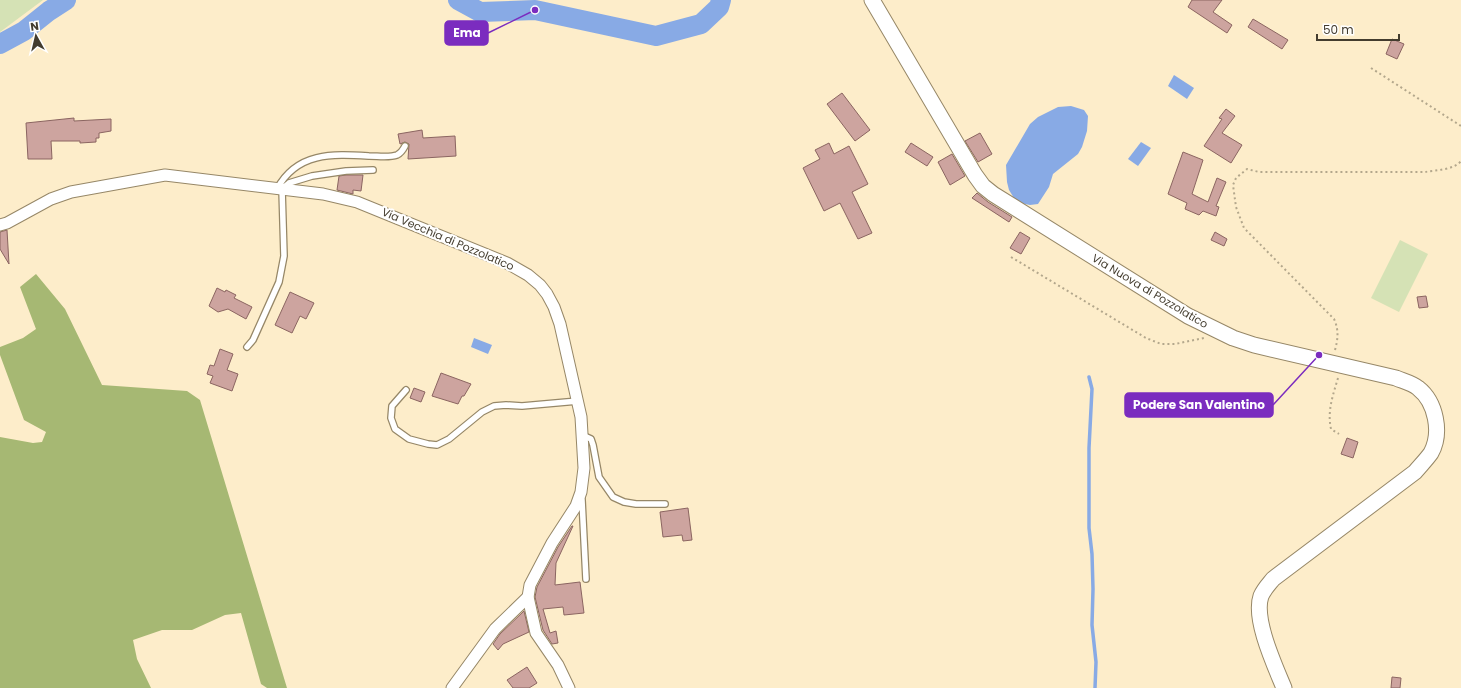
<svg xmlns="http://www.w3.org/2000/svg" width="1461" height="688" font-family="Poppins,sans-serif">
  <rect width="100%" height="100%" fill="#fdedca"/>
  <g fill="#d5e2b5">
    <polygon points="0,0 43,0 0,32"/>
    <polygon points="1400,240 1428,254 1399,312 1371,298"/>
  </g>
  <polygon fill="#a6b873" points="36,274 65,309 102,385 187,391 200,400 287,688 267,688 261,684 241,613 225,615 192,630 162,630 133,640 137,659 151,688 0,688 0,437 33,443 42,442 46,432 24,420 0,355 0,347 23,338 36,329 20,287"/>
  <g fill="#88aae5">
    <polygon points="1174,75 1194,88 1187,99 1168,86"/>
    <polygon points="1071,106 1084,110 1088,116 1087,131 1082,147 1078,154 1053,174 1049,187 1038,204 1030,205 1020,203 1014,198 1009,190 1007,182 1006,165 1030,124 1038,117 1058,107"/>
    <polygon points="1141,142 1151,148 1138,166 1128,159"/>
    <polygon points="474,338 492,345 488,354 471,347"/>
  </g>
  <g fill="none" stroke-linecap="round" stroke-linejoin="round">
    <polyline stroke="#88aae5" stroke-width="3.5" points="1089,377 1092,389 1089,448 1089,528 1092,554 1093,589 1092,625 1096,662 1095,688"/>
    <g stroke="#88aae5" stroke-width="20">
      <polyline points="458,0 480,12 535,10 656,36 701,24 719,7 721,0"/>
      <polyline points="0,44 24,31 49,11 66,0"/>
    </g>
  </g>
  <g fill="#cda49f" stroke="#8b6561">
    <polygon points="1192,0 1222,0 1213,12 1232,25 1227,33 1188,7"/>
    <polygon points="1253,19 1288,40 1282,49 1248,27"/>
    <polygon points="1392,39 1404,44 1397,59 1386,54"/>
    <polygon points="842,93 870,130 855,141 827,104"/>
    <polygon points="1226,109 1235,116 1222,133 1242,145 1231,163 1204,146 1222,119 1219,118"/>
    <polygon points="74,118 74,121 111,119 111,131 99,133 99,138 96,138 96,142 80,143 80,141 51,141 52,159 28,159 26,123"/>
    <polygon points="422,130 423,138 455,136 456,156 408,159 409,144 405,142 400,144 398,134"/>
    <polygon points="980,133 992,154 978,162 965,141"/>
    <polygon points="829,143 834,154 849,146 868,184 852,192 872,233 858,239 840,203 824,211 803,168 820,159 815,150"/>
    <polygon points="911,143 933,157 927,166 905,152"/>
    <polygon points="1183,152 1203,160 1192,194 1208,202 1217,178 1226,182 1216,206 1219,207 1216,216 1203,211 1199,215 1185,209 1187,203 1168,194"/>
    <polygon points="952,154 965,176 950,185 938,162"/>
    <polygon points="346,175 363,175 361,191 353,190 353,194 337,190 339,176"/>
    <polygon points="977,193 988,202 1012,217 1009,222 972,198"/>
    <polygon points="7,230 9,264 0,249 0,232"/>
    <polygon points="1020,232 1030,238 1021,254 1010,248"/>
    <polygon points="1215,232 1227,239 1224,246 1211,240"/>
    <polygon points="217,288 225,292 226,290 236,295 234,298 252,307 246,319 228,309 218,312 209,306"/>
    <polygon points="290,292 314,303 306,319 300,316 292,333 275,325"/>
    <polygon points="1426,296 1428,307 1419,308 1417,297"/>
    <polygon points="220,349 233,354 227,370 238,374 232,391 210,383 213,376 207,374 210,365 214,366"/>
    <polygon points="441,373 471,384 464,396 462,396 458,404 432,396"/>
    <polygon points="414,388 425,392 421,402 410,398"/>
    <polygon points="1347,438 1358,442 1353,458 1341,454"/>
    <polygon points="688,508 692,540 683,541 682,535 663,537 660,512"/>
    <polygon points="572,526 573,526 556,563 555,585 580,582 584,613 564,615 563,607 543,609 550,633 556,631 558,643 552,644 543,630 535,597 537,587 558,547"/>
    <polygon points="524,611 529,632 503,644 498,650 493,644 500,634"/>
    <polygon points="527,667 537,683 529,688 513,688 507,680"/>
    <polygon points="1392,677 1401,678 1400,688 1391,688"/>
  </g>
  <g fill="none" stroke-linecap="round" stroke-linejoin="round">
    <defs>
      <g id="lane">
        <path d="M277,189C297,152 332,154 369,156C378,156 389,158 397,155C401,153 403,150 405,146"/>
        <polyline points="247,347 253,340 279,282 284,256 282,189 289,183 312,176 346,171 373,170"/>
        <polyline points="406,390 392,406 391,418 395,429 409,439 428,444 437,445 449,439 482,412 494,406 506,405 522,406 578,401"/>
        <polyline points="582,435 591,439 593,445 599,477 613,497 624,502 636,504 665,504"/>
        <polyline points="582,500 586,579"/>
      </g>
      <g id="street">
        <polyline points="0,225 7,223 51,199 71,192 165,175 323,194 357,202 507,263 528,275 540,285 547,294 554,307 560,324 581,417 584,468 581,492 576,506 552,543 530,585 528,597 536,633 558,665 569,688"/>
        <polyline points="452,688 495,629 528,597"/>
      </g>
      <path id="secondary" d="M872,0L975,175L983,186L993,194L1188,316L1233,338L1254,345L1396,378C1403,381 1412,383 1418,388C1436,402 1442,433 1431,453C1426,460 1420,466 1415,472L1273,579C1269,584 1264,589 1261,596C1253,619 1275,666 1284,688"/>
    </defs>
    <use href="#lane" stroke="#968767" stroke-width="8"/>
    <use href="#street" stroke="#968767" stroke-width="13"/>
    <use href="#secondary" stroke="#968767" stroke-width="17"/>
    <g stroke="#b3a78c" stroke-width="2" stroke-dasharray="2 3" stroke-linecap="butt">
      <polyline points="1371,68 1461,126"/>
      <polyline points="1011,257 1146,338 1161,344 1175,344 1204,338"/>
      <path d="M1335,350C1338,339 1339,330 1334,319L1244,228L1236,207L1233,185L1236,178L1247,169L1259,172H1425C1436,170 1454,170 1461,161"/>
      <path d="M1338,378C1333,395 1327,411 1331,429L1339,434"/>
    </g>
    <use href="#lane" stroke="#fff" stroke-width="5.5"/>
    <use href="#street" stroke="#fff" stroke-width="11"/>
    <use href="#secondary" stroke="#fff" stroke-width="15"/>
  </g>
  <g text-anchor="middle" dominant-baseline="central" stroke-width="4" stroke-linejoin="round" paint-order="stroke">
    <g font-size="11" fill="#433c2e" stroke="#fff">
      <text transform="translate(448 239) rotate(23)">Via Vecchia di Pozzolatico</text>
      <text transform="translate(1150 291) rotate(31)">Via Nuova di Pozzolatico</text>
    </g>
  </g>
  <path fill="none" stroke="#7b2cbf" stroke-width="1.5" d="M535 10L488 33M1319 355L1273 405"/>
  <g fill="#7b2cbf" stroke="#fff" stroke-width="1.5">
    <circle cx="535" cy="10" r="4"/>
    <circle cx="1319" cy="355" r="4"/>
  </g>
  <g fill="#7b2cbf" stroke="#7b2cbf" stroke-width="1.5">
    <rect x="445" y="21" width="43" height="24" rx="4"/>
    <rect x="1125" y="393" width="148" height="24" rx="4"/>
  </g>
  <g font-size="12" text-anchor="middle" font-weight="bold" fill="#fff">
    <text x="467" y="37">Ema</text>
    <text x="1199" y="409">Podere San Valentino</text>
  </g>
  <g transform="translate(36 36) rotate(352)" stroke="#ffffff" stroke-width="3" paint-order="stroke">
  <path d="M0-3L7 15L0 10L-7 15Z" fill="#433c2e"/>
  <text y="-6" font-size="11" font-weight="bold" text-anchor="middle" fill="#433c2e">N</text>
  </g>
  <path d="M1317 34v6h82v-6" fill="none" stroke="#433c2e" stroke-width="2"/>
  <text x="1323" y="34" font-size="12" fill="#433c2e" stroke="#ffffff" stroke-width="3" paint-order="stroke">50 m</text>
</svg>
